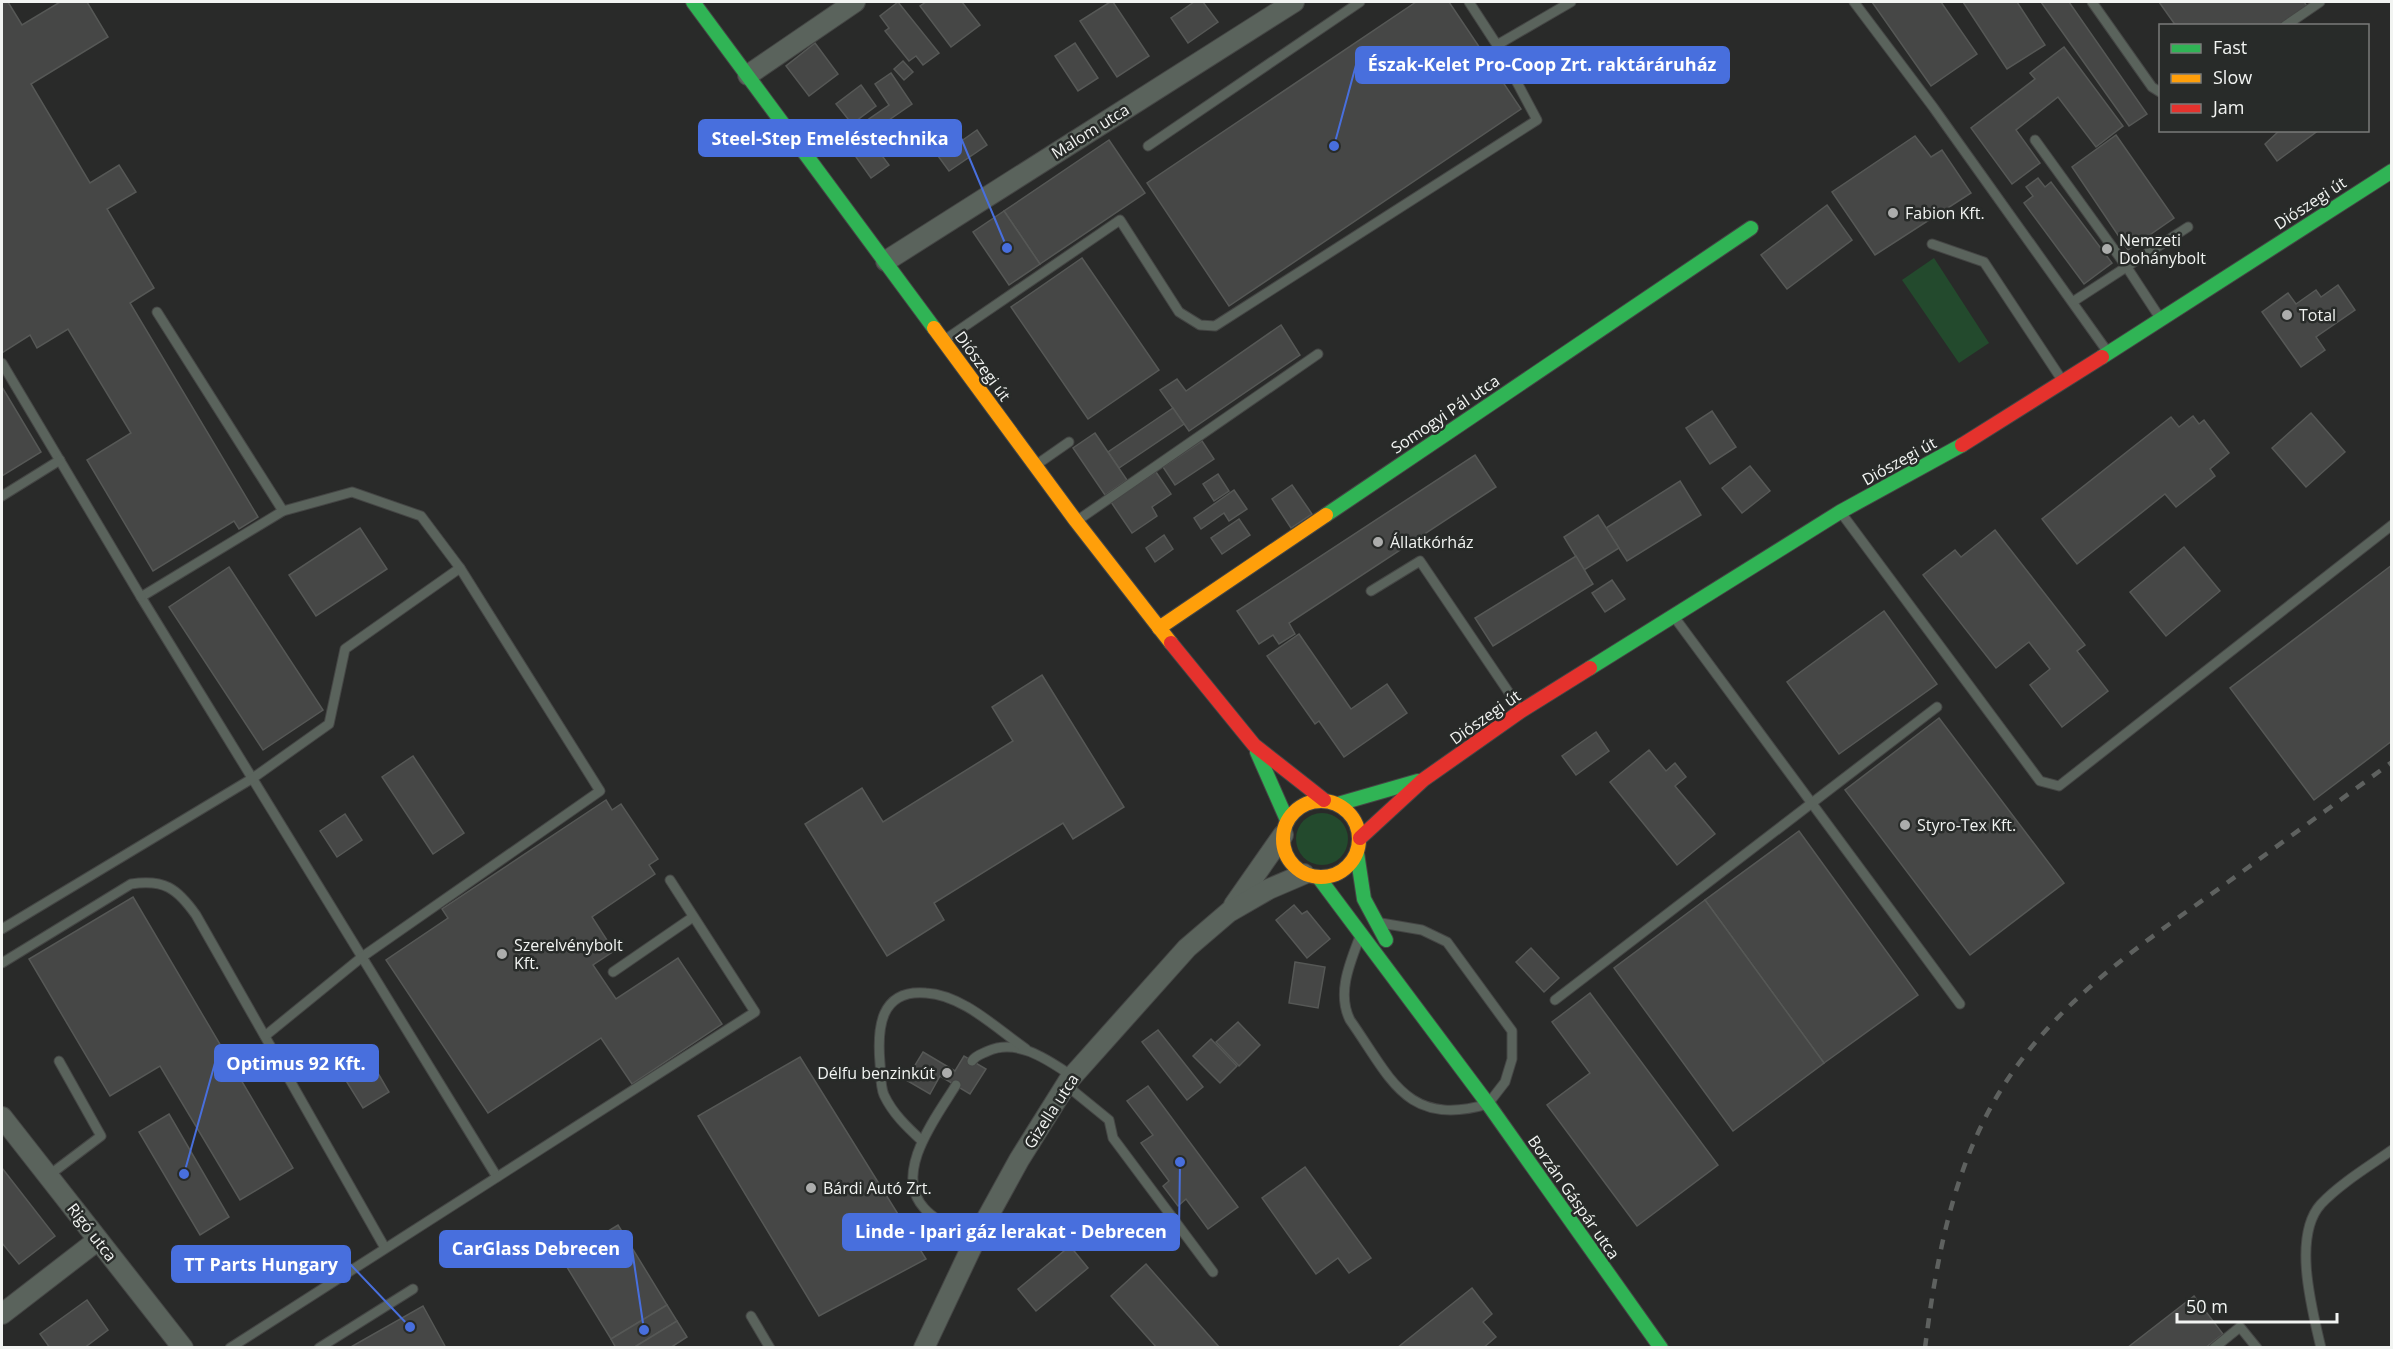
<svg xmlns="http://www.w3.org/2000/svg" width="2393" height="1349" font-family="'Open Sans',sans-serif">
  <rect width="100%" height="100%" fill="#292a29"/>
  <g fill="#234a2d">
    <polygon points="1934,258 1989,343 1959,363 1902,280"/>
    <circle cx="1322" cy="839" r="26"/>
  </g>
  <g fill="#464746" stroke="#565856" stroke-width="1.5">
    <polygon points="2,2 8,2 22,25 60,2 87,2 108,37 31,84 90,183 119,165 136,192 107,209 154,288 130,303 258,517 239,529 234,521 153,571 87,460 131,433 68,329 37,348 30,335 2,353"/>
    <polygon points="898,2 939,53 923,65 916,56 909,61 885,31 889,28 880,16"/>
    <polygon points="926,2 962,2 980,25 951,47 920,6"/>
    <polygon points="1110,2 1113,2 1149,56 1117,77 1080,21"/>
    <polygon points="1194,2 1203,2 1218,22 1188,43 1171,18"/>
    <polygon points="1416,2 1449,2 1521,109 1229,306 1147,183"/>
    <polygon points="1872,2 1941,2 1977,54 1931,86"/>
    <polygon points="1963,2 2017,2 2045,45 2007,69"/>
    <polygon points="2041,2 2069,2 2147,114 2129,126"/>
    <polygon points="2159,2 2304,2 2307,6 2280,26 2176,26"/>
    <polygon points="815,43 838,74 809,96 786,66"/>
    <polygon points="1075,43 1098,78 1078,91 1055,56"/>
    <polygon points="2064,47 2123,126 2096,147 2058,97 2016,130 2040,163 2012,184 1971,128 2035,79 2030,73"/>
    <polygon points="903,61 913,72 904,80 894,69"/>
    <polygon points="891,73 912,104 873,131 866,121 889,105 875,84"/>
    <polygon points="861,85 876,106 852,124 836,104"/>
    <polygon points="887,124 896,135 877,149 889,165 871,178 851,150"/>
    <polygon points="977,130 987,145 949,171 938,156 943,152 938,146 945,141 950,149"/>
    <polygon points="2280,130 2319,130 2277,161 2265,144"/>
    <polygon points="2116,135 2174,218 2128,250 2072,167"/>
    <polygon points="1915,136 1931,157 1942,150 1971,193 1875,255 1832,192"/>
    <polygon points="1109,140 1145,193 1040,264 1004,211"/>
    <polygon points="2038,178 2045,187 2051,182 2112,263 2084,284 2024,203 2033,196 2026,187"/>
    <polygon points="1827,205 1852,240 1787,289 1761,255"/>
    <polygon points="1004,211 1040,264 1009,285 973,232"/>
    <polygon points="1082,258 1159,370 1088,419 1011,307"/>
    <polygon points="2338,285 2355,310 2316,337 2325,350 2301,367 2262,312 2288,293 2296,304 2316,290 2321,297"/>
    <polygon points="1281,325 1300,355 1189,431 1160,390 1177,379 1186,391"/>
    <polygon points="2,387 41,452 2,476"/>
    <polygon points="1173,408 1184,424 1119,468 1108,452"/>
    <polygon points="1712,411 1736,447 1710,464 1686,428"/>
    <polygon points="2311,413 2345,452 2306,487 2272,448"/>
    <polygon points="2193,416 2199,424 2204,420 2229,453 2210,469 2215,476 2176,507 2165,494 2077,564 2042,519 2171,417 2179,427"/>
    <polygon points="1095,433 1127,480 1105,495 1073,448"/>
    <polygon points="1202,441 1214,459 1175,485 1163,467"/>
    <polygon points="1475,455 1496,487 1289,623 1295,634 1279,644 1273,635 1259,644 1237,611"/>
    <polygon points="1750,466 1770,491 1742,513 1722,488"/>
    <polygon points="1156,472 1171,494 1152,507 1157,516 1132,533 1111,502"/>
    <polygon points="1218,474 1229,491 1214,501 1203,484"/>
    <polygon points="1680,481 1701,515 1627,561 1606,528"/>
    <polygon points="1292,485 1312,514 1291,528 1272,499"/>
    <polygon points="1234,490 1247,509 1229,521 1224,513 1201,529 1194,518"/>
    <polygon points="1598,515 1619,548 1584,570 1564,537"/>
    <polygon points="1239,519 1250,535 1222,554 1211,538"/>
    <polygon points="360,528 387,569 316,616 289,575"/>
    <polygon points="1995,530 2085,645 2077,651 2108,691 2062,727 2030,685 2050,669 2029,642 1996,668 1923,575 1955,550 1961,557"/>
    <polygon points="1164,535 1173,549 1155,562 1146,548"/>
    <polygon points="2184,547 2220,591 2166,636 2130,592"/>
    <polygon points="1576,556 1593,584 1493,646 1475,618"/>
    <polygon points="2392,565 2392,741 2314,800 2230,688"/>
    <polygon points="229,567 323,710 263,750 169,607"/>
    <polygon points="1612,580 1625,599 1605,612 1592,593"/>
    <polygon points="1884,611 1937,684 1839,754 1787,682"/>
    <polygon points="1299,634 1351,709 1387,684 1407,713 1344,757 1319,721 1315,724 1267,656"/>
    <polygon points="1042,675 1124,807 1073,839 1063,823 934,903 944,920 887,956 805,824 862,788 883,822 1013,741 992,707"/>
    <polygon points="1939,718 2064,883 1970,955 1845,790"/>
    <polygon points="1596,732 1609,751 1576,775 1562,756"/>
    <polygon points="1649,750 1666,771 1675,763 1686,777 1675,786 1715,834 1677,865 1610,782"/>
    <polygon points="413,756 464,833 433,854 382,777"/>
    <polygon points="606,800 612,810 621,804 658,859 649,865 655,874 592,917 614,951 593,965 616,999 678,958 722,1024 632,1084 601,1038 488,1113 386,960 448,918 442,909"/>
    <polygon points="345,814 362,840 337,857 320,831"/>
    <polygon points="1799,831 1918,995 1824,1063 1705,900"/>
    <polygon points="133,897 293,1168 240,1200 160,1066 110,1096 29,959"/>
    <polygon points="1705,900 1824,1063 1733,1131 1614,968"/>
    <polygon points="1294,905 1302,914 1307,911 1330,939 1307,958 1276,920"/>
    <polygon points="1531,948 1559,978 1544,992 1516,962"/>
    <polygon points="1295,962 1325,967 1318,1008 1289,1003"/>
    <polygon points="1590,993 1718,1165 1637,1226 1547,1105 1590,1073 1552,1022"/>
    <polygon points="1238,1022 1260,1045 1239,1066 1216,1042"/>
    <polygon points="1158,1030 1203,1087 1187,1100 1142,1042"/>
    <polygon points="1211,1039 1237,1066 1220,1083 1193,1056"/>
    <polygon points="923,1052 955,1071 964,1056 986,1069 970,1094 940,1076 930,1094 906,1080"/>
    <polygon points="800,1057 926,1259 819,1316 698,1116"/>
    <polygon points="372,1063 389,1092 363,1108 345,1079"/>
    <polygon points="1148,1086 1238,1207 1208,1229 1186,1199 1178,1206 1163,1186 1169,1181 1141,1143 1153,1135 1127,1101"/>
    <polygon points="169,1114 229,1217 200,1235 139,1132"/>
    <polygon points="1305,1167 1371,1258 1349,1273 1338,1258 1316,1274 1262,1198"/>
    <polygon points="2,1168 55,1236 19,1264 2,1243"/>
    <polygon points="618,1225 667,1305 611,1339 562,1259"/>
    <polygon points="1070,1246 1088,1268 1036,1311 1018,1289"/>
    <polygon points="1146,1264 1220,1348 1157,1348 1111,1296"/>
    <polygon points="1472,1288 1492,1314 1483,1322 1496,1337 1483,1348 1397,1348"/>
    <polygon points="2194,1296 2223,1334 2205,1348 2127,1348"/>
    <polygon points="87,1300 108,1330 84,1348 50,1348 40,1334"/>
    <polygon points="667,1305 677,1321 633,1348 616,1348 611,1339"/>
    <polygon points="423,1306 446,1348 349,1348"/>
    <polygon points="677,1321 687,1337 670,1348 633,1348"/>
  </g>
  <g fill="none" stroke-linecap="round" stroke-linejoin="round">
    <defs>
      <g id="lane">
        <polyline points="1469,2 1497,45 1571,2"/>
        <polyline points="1854,2 1933,107 2107,351"/>
        <polyline points="2092,2 2152,87 2160,92"/>
        <polyline points="2285,26 2320,2"/>
        <polyline points="2035,140 2126,266 2160,318"/>
        <polyline points="1148,146 1360,2"/>
        <polyline points="1932,244 1984,262 2062,380"/>
        <polyline points="2074,301 2188,227"/>
        <polyline points="157,312 283,511 141,597 497,1177"/>
        <polyline points="946,339 1120,220 1179,312 1200,325 1215,326 1537,120 1497,45"/>
        <polyline points="2,363 141,597"/>
        <polyline points="1036,465 1069,442"/>
        <polyline points="2,496 60,460"/>
        <polyline points="1842,514 2040,781 2059,786 2392,525"/>
        <polyline points="1078,520 1318,354"/>
        <polyline points="1371,591 1420,561 1520,709"/>
        <polyline points="1675,618 1960,1004"/>
        <polyline points="2,929 253,778 329,724 345,649 460,568"/>
        <path d="M1359,939C1349,965 1337,994 1350,1020C1391,1078 1406,1128 1488,1104L1505,1082L1512,1059V1031L1447,942L1422,930L1381,923"/>
        <path d="M2,963L131,884C164,879 177,888 196,915L385,1248"/>
        <polyline points="613,972 693,917"/>
        <polyline points="1555,1000 1937,707"/>
        <polyline points="265,1036 362,957 600,791 460,568 421,516 352,492 283,511"/>
        <path d="M972,1061C976,1055 982,1054 988,1051C1018,1038 1048,1060 1072,1076"/>
        <path d="M956,1085C937,1116 892,1173 924,1208C936,1222 960,1231 975,1240"/>
        <polyline points="1066,1085 1109,1120 1113,1138 1213,1272"/>
        <path d="M922,1141C907,1127 893,1114 884,1095C880,1086 881,1073 880,1063C877,1028 880,989 926,993C963,995 997,1029 1026,1049"/>
        <polyline points="48,1176 101,1136 59,1061"/>
        <polyline points="751,1316 770,1348"/>
        <polyline points="230,1348 755,1012 670,880"/>
        <polyline points="319,1348 413,1289"/>
        <polyline points="2214,1348 2240,1327 2257,1348"/>
        <path d="M2321,1348C2312,1309 2292,1236 2321,1204C2341,1183 2368,1167 2392,1150"/>
      </g>
      <g id="street">
        <polyline points="748,75 855,2"/>
        <polyline points="886,261 1294,2"/>
        <polyline points="1234,905 1283,835"/>
        <polyline points="2,1117 183,1348"/>
        <polyline points="2,1314 98,1240"/>
        <polyline points="924,1348 975,1240 1019,1160 1069,1080 1187,948 1229,912 1269,889 1304,874"/>
      </g>
      <g id="fast">
        <polyline points="693,2 934,328"/>
        <polyline points="2102,357 2392,171"/>
        <polyline points="1326,515 1751,228"/>
        <polyline points="1590,668 1840,512 1962,445"/>
        <polyline points="1257,752 1287,820"/>
        <polyline points="1338,804 1418,781"/>
        <polyline points="1357,853 1364,899 1386,940"/>
        <polyline points="1319,878 1488,1104 1661,1348"/>
      </g>
      <g id="slow">
        <polyline points="934,328 1076,521 1171,643"/>
        <polyline points="1159,628 1326,515"/>
        <circle cx="1321" cy="839" r="38"/>
      </g>
      <g id="jam">
        <polyline points="1962,445 2102,357"/>
        <polyline points="1171,643 1254,745 1324,800"/>
        <polyline points="1360,838 1423,780 1521,711 1590,668"/>
      </g>
    </defs>
    <use href="#lane" stroke="#454645" stroke-width="11"/>
    <use href="#street" stroke="#454645" stroke-width="22"/>
    <use href="#fast" stroke="#454645" stroke-width="16"/>
    <use href="#slow" stroke="#454645" stroke-width="16"/>
    <use href="#jam" stroke="#454645" stroke-width="16"/>
    <use href="#lane" stroke="#5a635c" stroke-width="9"/>
    <use href="#street" stroke="#5a635c" stroke-width="20"/>
    <use href="#fast" stroke="#30b455" stroke-width="14"/>
    <use href="#slow" stroke="#ff9f0a" stroke-width="14"/>
    <use href="#jam" stroke="#e5322d" stroke-width="14"/>
    <path stroke="#5e615f" stroke-width="4.5" stroke-dasharray="10 10" stroke-linecap="butt" d="M1925,1348C1936,1260 1953,1169 1999,1093C2052,1005 2138,946 2220,888C2277,846 2335,804 2392,762"/>
  </g>
  <g fill="#acadac" stroke="#282b29" stroke-width="2">
    <circle cx="1893" cy="213" r="6"/>
    <circle cx="2107" cy="249" r="6"/>
    <circle cx="2287" cy="315" r="6"/>
    <circle cx="1378" cy="542" r="6"/>
    <circle cx="1905" cy="825" r="6"/>
    <circle cx="502" cy="954" r="6"/>
    <circle cx="947" cy="1073" r="6"/>
    <circle cx="811" cy="1188" r="6"/>
  </g>
  <g text-anchor="middle" dominant-baseline="central" stroke-width="5" stroke-linejoin="round" paint-order="stroke">
    <g font-size="16" fill="#f2f4f2" stroke="#282b29">
      <text transform="translate(1090 131) rotate(-32)">Malom utca</text>
      <text transform="translate(2310 203) rotate(-33)">Diószegi út</text>
      <text transform="translate(983 366) rotate(54)">Diószegi út</text>
      <text transform="translate(1445 414) rotate(-34)">Somogyi Pál utca</text>
      <text transform="translate(1899 461) rotate(-29)">Diószegi út</text>
      <text transform="translate(1485 717) rotate(-35)">Diószegi út</text>
      <text transform="translate(1051 1111) rotate(-57)">Gizella utca</text>
      <text transform="translate(1574 1197) rotate(55)">Borzán Gáspár utca</text>
      <text transform="translate(92 1232) rotate(52)">Rigó utca</text>
    </g>
    <g font-size="16" fill="#f2f4f2" stroke="#282b29" text-anchor="start">
      <text x="1905" y="213">Fabion Kft.</text>
      <text x="2119" y="240">Nemzeti<tspan x="2119" dy="18">Dohánybolt</tspan></text>
      <text x="2299" y="315">Total</text>
      <text x="1390" y="542">Állatkórház</text>
      <text x="1917" y="825">Styro-Tex Kft.</text>
      <text x="514" y="945">Szerelvénybolt<tspan x="514" dy="18">Kft.</tspan></text>
      <text x="935" y="1073" text-anchor="end">Délfu benzinkút</text>
      <text x="823" y="1188">Bárdi Autó Zrt.</text>
    </g>
  </g>
  <path fill="none" stroke="#486fdd" stroke-width="2" d="M1334 146L1356 65M1007 248L961 138M184 1174L215 1063M1180 1162L1179 1232M644 1330L632 1249M410 1327L350 1264"/>
  <g fill="#486fdd" stroke="#282b29" stroke-width="2">
    <circle cx="1334" cy="146" r="6"/>
    <circle cx="1007" cy="248" r="6"/>
    <circle cx="184" cy="1174" r="6"/>
    <circle cx="1180" cy="1162" r="6"/>
    <circle cx="644" cy="1330" r="6"/>
    <circle cx="410" cy="1327" r="6"/>
  </g>
  <g fill="#486fdd" stroke="#486fdd" stroke-width="2">
    <rect x="1356" y="47" width="373" height="36" rx="6"/>
    <rect x="699" y="120" width="262" height="36" rx="6"/>
    <rect x="215" y="1045" width="163" height="36" rx="6"/>
    <rect x="843" y="1214" width="336" height="36" rx="6"/>
    <rect x="440" y="1231" width="192" height="36" rx="6"/>
    <rect x="172" y="1246" width="178" height="36" rx="6"/>
  </g>
  <g font-size="18" text-anchor="middle" font-weight="bold" fill="#fff">
    <text x="1542" y="71">Észak-Kelet Pro-Coop Zrt. raktáráruház</text>
    <text x="830" y="145">Steel-Step Emeléstechnika</text>
    <text x="296" y="1070">Optimus 92 Kft.</text>
    <text x="1011" y="1238">Linde - Ipari gáz lerakat - Debrecen</text>
    <text x="536" y="1255">CarGlass Debrecen</text>
    <text x="261" y="1271">TT Parts Hungary</text>
  </g>
  <rect width="2393" height="1349" fill="none" stroke="#f2f4f2" stroke-width="6"/>
  <rect x="2159" y="24" width="210" height="108" fill="#282b29" stroke="#797b79" stroke-width="1.5"/>
  <rect x="2171" y="44" width="30" height="9" fill="#30b455" stroke="#797b79" stroke-width="1.5"/>
  <text x="2213" y="54" font-size="18" fill="#f2f4f2">Fast</text>
  <rect x="2171" y="74" width="30" height="9" fill="#ff9f0a" stroke="#797b79" stroke-width="1.5"/>
  <text x="2213" y="84" font-size="18" fill="#f2f4f2">Slow</text>
  <rect x="2171" y="104" width="30" height="9" fill="#e5322d" stroke="#797b79" stroke-width="1.5"/>
  <text x="2213" y="114" font-size="18" fill="#f2f4f2">Jam</text>
  <path d="M2177 1313v9h160v-9" fill="none" stroke="#f2f4f2" stroke-width="3"/>
  <text x="2186" y="1313" font-size="18" fill="#f2f4f2" stroke="#282b29" stroke-width="4.5" paint-order="stroke">50 m</text>
</svg>
